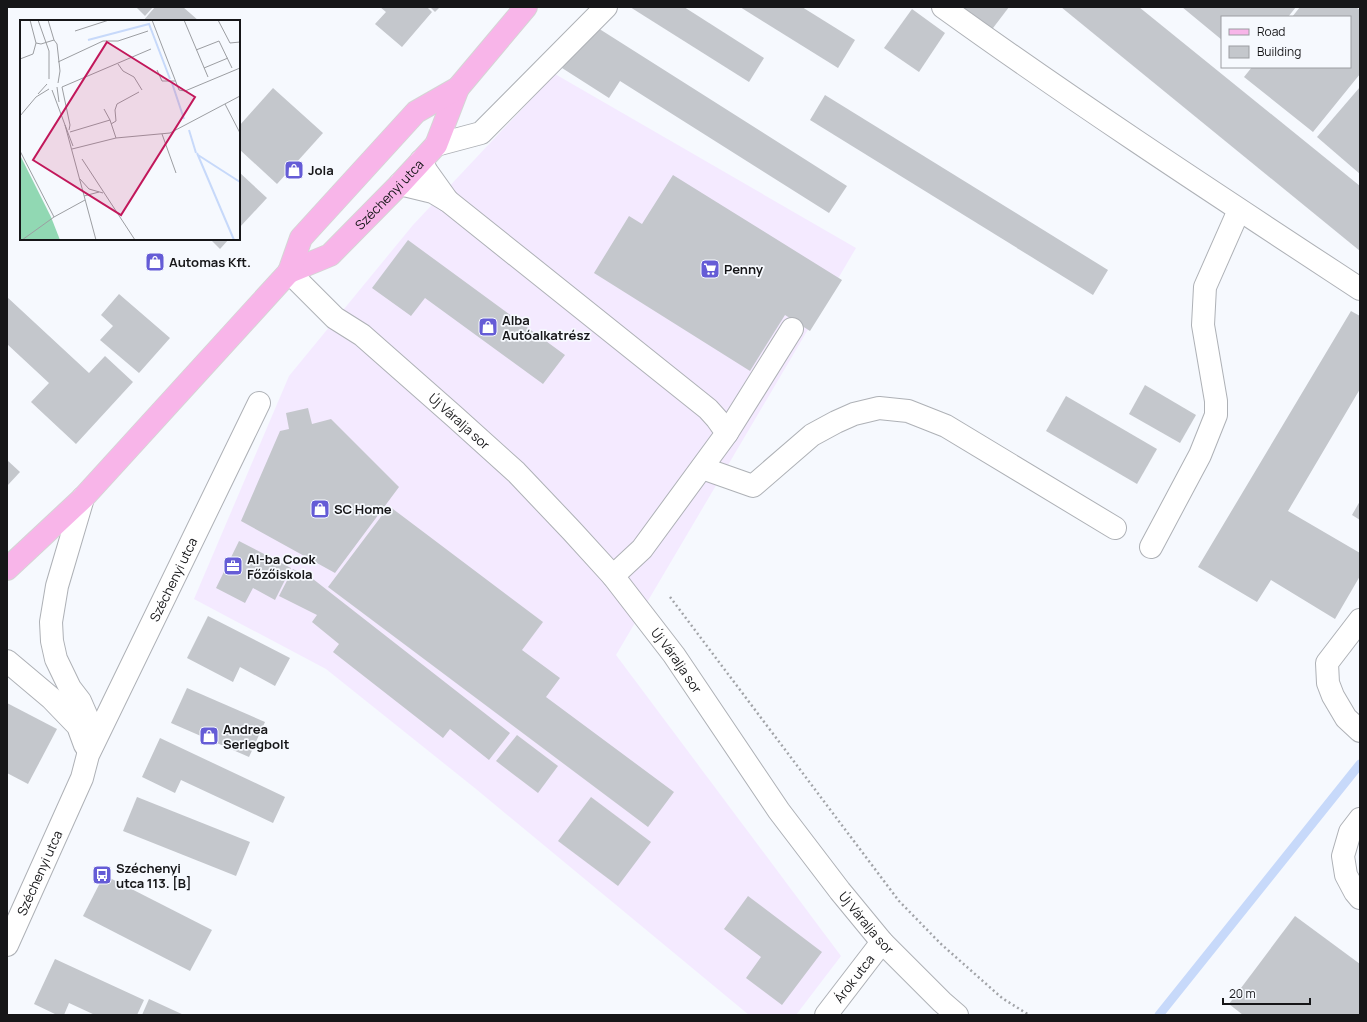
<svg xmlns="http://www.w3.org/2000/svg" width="1367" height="1022" font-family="Manrope,sans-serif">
  <rect width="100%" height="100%" fill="#f6f9fe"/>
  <polygon fill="#f4eaff" points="555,74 856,248 616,655 841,956 796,1015 749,1015 476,789 326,669 194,599 289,376 413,225"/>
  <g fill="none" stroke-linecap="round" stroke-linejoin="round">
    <polyline stroke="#c7d9fa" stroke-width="9" points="1159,1015 1360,764"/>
  </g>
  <g fill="#c4c7cc">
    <polygon points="136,7 153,7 145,16"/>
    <polygon points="155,7 183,7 199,21 143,21"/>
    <polygon points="380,7 427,7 432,12 402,47 375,24 386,12"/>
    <polygon points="430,7 440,7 435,12"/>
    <polygon points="630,7 684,7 764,58 749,82"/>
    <polygon points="740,7 802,7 855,40 838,68"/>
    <polygon points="959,7 1009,7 990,32"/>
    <polygon points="1061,7 1139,7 1360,186 1360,251"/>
    <polygon points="1182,7 1296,7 1288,17 1222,17 1222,40"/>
    <polygon points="1300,7 1356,7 1360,10 1360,74 1313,132 1244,77 1252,67 1350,67 1350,17 1292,17"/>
    <polygon points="912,9 945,33 919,72 884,48"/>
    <polygon points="590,23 847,186 829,213 620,81 609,98 562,68"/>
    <polygon points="1360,87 1360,174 1317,137"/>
    <polygon points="273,88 323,133 277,184 239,149 239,126"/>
    <polygon points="825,95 1108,270 1093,295 810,120"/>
    <polygon points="239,172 267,198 239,228"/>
    <polygon points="673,175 842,280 810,331 785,315 750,371 594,273 629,216 642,224"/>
    <polygon points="210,239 229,239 220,249"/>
    <polygon points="408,240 565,355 543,384 425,298 411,316 372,288"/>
    <polygon points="119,294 170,338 139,373 100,340 113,326 101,315"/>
    <polygon points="7,297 89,373 105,356 133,382 76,444 31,402 49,383 7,344"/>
    <polygon points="1351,311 1360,316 1360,389 1288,511 1360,553 1360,576 1335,619 1271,580 1257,602 1198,567"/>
    <polygon points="1145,385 1196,415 1180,443 1129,414"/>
    <polygon points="1066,396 1157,449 1137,484 1046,431"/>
    <polygon points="308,408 312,424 331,419 399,487 335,573 241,521 280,431 289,429 286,413"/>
    <polygon points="7,460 20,472 7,486"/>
    <polygon points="1360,501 1360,520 1352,515"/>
    <polygon points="389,506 543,622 522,650 560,678 546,697 674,792 648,827 328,587"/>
    <polygon points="239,541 291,568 275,600 253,588 245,603 216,588"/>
    <polygon points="293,569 313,579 510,733 489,760 450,729 443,738 333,652 339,644 312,622 317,615 279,596"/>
    <polygon points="208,616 290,658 275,686 240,667 233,682 187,658"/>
    <polygon points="187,688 265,722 249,757 171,723"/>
    <polygon points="7,703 57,729 28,784 7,773"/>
    <polygon points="517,735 558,766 538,793 496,761"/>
    <polygon points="160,738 285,797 273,823 181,780 175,793 142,777"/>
    <polygon points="137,797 250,842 236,876 123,831"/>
    <polygon points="591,797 651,842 618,886 558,841"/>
    <polygon points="104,875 212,930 190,971 83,916"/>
    <polygon points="748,896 822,952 782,1005 746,978 761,957 724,929"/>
    <polygon points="1295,916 1360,964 1360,1015 1243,1015 1229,1004"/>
    <polygon points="55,959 144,1000 137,1015 95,1015 69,1003 64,1015 57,1015 34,1004"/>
    <polygon points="149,999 184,1015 142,1015"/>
  </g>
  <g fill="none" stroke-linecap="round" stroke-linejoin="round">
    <defs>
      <g id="minor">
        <path d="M943,7C1079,105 1220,197 1360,289"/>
        <polyline points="436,145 481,133 606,7"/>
        <polyline points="421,161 427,172 447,200"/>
        <polyline points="400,184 433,192 448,201 708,409 717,419 727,433 642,549 613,576"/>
        <path id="s1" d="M289,272L335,318L362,335L455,417L516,472L572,531L613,576L674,655L779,811L840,891L882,942L942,1002L957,1015"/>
        <polyline points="727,433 792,329"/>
        <polyline points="702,468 753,486 812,435 836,422 854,414 879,408 908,411 946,426 1115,528"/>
        <polyline points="83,498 57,586 51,622 52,641 56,659 70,688 80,701 87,717 88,752"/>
        <polyline points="1151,547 1200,455 1216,415 1216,401 1203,325 1205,287 1239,210"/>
        <polyline points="1360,620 1327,663 1328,683 1333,696 1346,718 1360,731"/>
        <polyline points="7,661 51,698 78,726 85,745"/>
        <polyline points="1360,819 1350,832 1343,856 1346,875 1355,892 1360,898"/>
        <path id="s2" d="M7,945L82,778L88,755L259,403"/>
        <path id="s3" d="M826,1015L882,942"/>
      </g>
      <g id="major">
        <path id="s4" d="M289,272L330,255L400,184L436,145L458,88L526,7"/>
        <polyline points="7,569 83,498 289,272 301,238 416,112 458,88"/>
      </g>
    </defs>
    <use href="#minor" stroke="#aeb1b6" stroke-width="24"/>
    <use href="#major" stroke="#d5d5d5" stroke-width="24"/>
    <polyline stroke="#a2a4a8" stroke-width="2.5" stroke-dasharray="2 3" stroke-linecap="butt" points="670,597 899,901 941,944 1002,998 1029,1015"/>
    <use href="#minor" stroke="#fff" stroke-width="22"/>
    <use href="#major" stroke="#f8b5e9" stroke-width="22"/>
  </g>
  <defs>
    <symbol id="shop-square" viewBox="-11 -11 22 22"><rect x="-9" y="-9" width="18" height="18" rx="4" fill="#655cd6" stroke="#f6f9fe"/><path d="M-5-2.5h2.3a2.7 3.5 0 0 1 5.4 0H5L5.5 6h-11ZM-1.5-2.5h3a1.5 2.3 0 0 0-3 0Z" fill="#fff"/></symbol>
    <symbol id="supermarket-square" viewBox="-11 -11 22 22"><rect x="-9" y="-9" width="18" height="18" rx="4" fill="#655cd6" stroke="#f6f9fe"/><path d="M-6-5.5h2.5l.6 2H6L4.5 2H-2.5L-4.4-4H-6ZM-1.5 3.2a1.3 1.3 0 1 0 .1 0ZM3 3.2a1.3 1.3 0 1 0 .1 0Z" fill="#fff"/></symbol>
    <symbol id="office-square" viewBox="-11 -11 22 22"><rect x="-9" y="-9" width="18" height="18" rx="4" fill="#655cd6" stroke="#f6f9fe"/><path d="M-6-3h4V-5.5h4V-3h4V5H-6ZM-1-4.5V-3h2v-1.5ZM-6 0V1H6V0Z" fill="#fff"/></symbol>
    <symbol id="bus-square" viewBox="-11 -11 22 22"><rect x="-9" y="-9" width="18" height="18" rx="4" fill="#655cd6" stroke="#f6f9fe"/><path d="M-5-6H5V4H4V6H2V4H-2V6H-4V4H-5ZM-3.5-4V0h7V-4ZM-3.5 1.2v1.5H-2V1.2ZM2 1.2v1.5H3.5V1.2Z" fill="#fff"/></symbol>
  </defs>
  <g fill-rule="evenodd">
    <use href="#shop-square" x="283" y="159" width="22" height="22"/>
    <use href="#shop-square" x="144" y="251" width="22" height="22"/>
    <use href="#supermarket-square" x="699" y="258" width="22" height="22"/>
    <use href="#shop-square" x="477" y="316" width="22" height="22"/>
    <use href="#shop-square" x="309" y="498" width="22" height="22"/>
    <use href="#office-square" x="222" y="555" width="22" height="22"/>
    <use href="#shop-square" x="198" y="725" width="22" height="22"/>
    <use href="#bus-square" x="91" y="864" width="22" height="22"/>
  </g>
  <g text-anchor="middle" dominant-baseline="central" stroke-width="3.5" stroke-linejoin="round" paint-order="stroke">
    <g font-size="13" font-weight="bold" fill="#161618" stroke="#f6f9fe" text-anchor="start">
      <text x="308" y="170">Jola</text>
      <text x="169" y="262">Automas Kft.</text>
      <text x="724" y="269">Penny</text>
      <text x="502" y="320">Alba<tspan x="502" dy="15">Autóalkatrész</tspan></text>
      <text x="334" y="509">SC Home</text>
      <text x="247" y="559">Al-ba Cook<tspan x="247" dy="15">Főzőiskola</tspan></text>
      <text x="223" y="729">Andrea<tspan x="223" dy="15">Serlegbolt</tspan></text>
      <text x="116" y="868">Széchenyi<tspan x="116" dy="15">utca 113. [B]</tspan></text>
    </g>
    <g font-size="13" fill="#161618" stroke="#f6f9fe">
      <text stroke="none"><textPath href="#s4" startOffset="129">Széchenyi utca</textPath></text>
      <text stroke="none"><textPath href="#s1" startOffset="227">Új Váralja sor</textPath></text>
      <text stroke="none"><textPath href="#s2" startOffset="402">Széchenyi utca</textPath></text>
      <text stroke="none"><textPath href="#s1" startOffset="551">Új Váralja sor</textPath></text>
      <text stroke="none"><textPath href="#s2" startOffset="79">Széchenyi utca</textPath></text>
      <text stroke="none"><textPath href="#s1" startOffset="875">Új Váralja sor</textPath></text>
      <text stroke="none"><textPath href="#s3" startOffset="46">Árok utca</textPath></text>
    </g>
  </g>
  <g transform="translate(20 20)">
    <rect width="220" height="220" fill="#f6f9fe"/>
    <path d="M0,135L31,197L40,220H0Z" fill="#91d8b3"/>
    <path fill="none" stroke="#c7d9fa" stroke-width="2" d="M68,20L129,4L150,59M152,63L164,99M169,110L176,133M177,133L214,220M178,135L220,162"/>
    <path fill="none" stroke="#9c9ea2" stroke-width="1" d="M10,0L16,23L21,24L34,20L28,0M18,0L29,31V59M132,0L159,70L165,71L220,48M164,0L188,57M198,0L210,23L220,22M55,11L89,0M34,20L37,24L40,51L38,63M176,30L199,21L212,48M0,39L13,34L16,23M38,42L83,21H98L128,11M98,44L103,51L114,57L122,70M184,48L208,38M137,50L142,61H155M37,67L39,82M32,70L45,105L76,220M18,74L27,64M205,84L220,113M84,89L90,100M0,96L16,77L29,69M91,104L96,101L95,90L97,84L119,72M45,105L53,126M49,110L50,105L42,67L131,29M50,112L90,100L96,118M142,114L156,153M52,129L96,118L150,113L220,76M0,131L34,197L65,180M62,139L115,220M60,159L69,169L83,173M64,176L79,172M2,220L34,197"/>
    <path fill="#c2185b" fill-opacity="0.15" stroke="#c2185b" stroke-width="2" d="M87,22L175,77L101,195L13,140Z"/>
    <rect width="220" height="220" fill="none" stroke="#161618" stroke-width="2"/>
  </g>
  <rect width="1367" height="1022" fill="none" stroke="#161618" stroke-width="16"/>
  <rect x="1221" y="16" width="130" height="52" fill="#f6f9fe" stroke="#9c9ea2"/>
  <rect x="1229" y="29" width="20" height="6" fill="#f8b5e9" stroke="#9c9ea2"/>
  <text x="1257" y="36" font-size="12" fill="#161618">Road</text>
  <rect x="1229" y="46" width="20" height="12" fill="#c4c7cc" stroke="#9c9ea2"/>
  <text x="1257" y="56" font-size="12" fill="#161618">Building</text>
  <path d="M1223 998v6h87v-6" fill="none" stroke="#161618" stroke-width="2"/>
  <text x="1229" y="998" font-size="12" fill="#161618" stroke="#f6f9fe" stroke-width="3" paint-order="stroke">20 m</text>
</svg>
